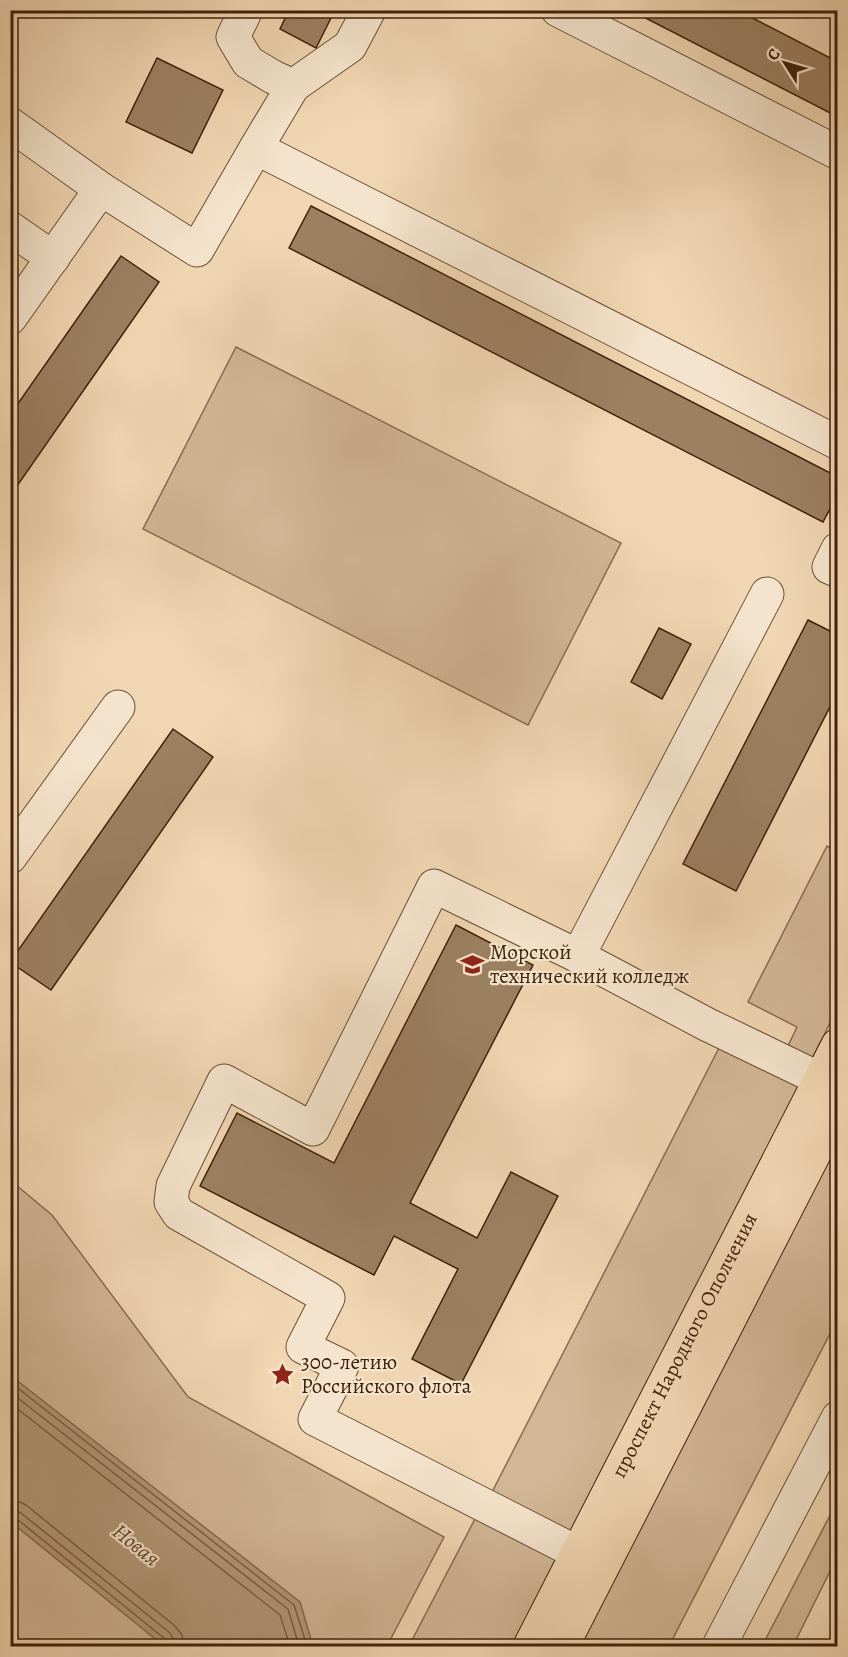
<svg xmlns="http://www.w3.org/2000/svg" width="848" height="1657" font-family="Alegreya,serif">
  <rect width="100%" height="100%" fill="#f0d6b2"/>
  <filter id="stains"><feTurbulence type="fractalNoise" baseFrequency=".00333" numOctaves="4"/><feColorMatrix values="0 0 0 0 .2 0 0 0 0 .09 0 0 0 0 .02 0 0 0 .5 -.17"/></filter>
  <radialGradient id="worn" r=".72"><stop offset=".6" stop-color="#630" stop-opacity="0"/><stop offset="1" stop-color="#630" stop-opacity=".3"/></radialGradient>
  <g fill="#d2b796" stroke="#886c50" stroke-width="1.5">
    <polygon points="236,347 621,543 528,725 143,529"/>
    <polygon points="827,846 837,852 837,1009 810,1063 786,1050 797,1027 748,1002"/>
    <polygon points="721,1044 800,1084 569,1540 488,1500"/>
    <polygon points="837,1141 837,1320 669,1646 579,1646"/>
    <polygon points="10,1180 52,1215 188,1397 444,1537 387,1646 11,1646"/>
    <polygon points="837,1502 837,1557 793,1646 762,1646"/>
    <polygon points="476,1517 559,1559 514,1646 409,1646"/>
  </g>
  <polygon fill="#b49979" stroke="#85694d" stroke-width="1.5" points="10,1375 300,1602 313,1646 164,1646 11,1522"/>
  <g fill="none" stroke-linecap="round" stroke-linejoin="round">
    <g stroke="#7a5e42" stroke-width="1.5">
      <polyline points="10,1382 294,1605 307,1646"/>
      <polyline points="10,1392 288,1609 299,1646"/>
      <polyline points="10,1403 280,1615 290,1646"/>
      <polyline points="10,1501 18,1501 26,1505 175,1626 182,1635 184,1646"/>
      <polyline points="10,1510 21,1513 170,1633 174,1640 175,1646"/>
      <polyline points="10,1517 17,1519 165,1639 168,1646"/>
    </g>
  </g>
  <g fill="#9b8062" stroke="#3f220b" stroke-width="1.5">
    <polygon points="289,10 335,10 316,48 280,29"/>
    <polygon points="630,10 737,10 838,62 838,117"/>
    <polygon points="157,58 223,90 192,153 126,122"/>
    <polygon points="311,206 838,477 838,494 823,522 289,248"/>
    <polygon points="121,256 159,282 10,496 10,415"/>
    <polygon points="808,620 838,635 838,691 736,891 683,864"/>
    <polygon points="659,628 691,644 662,699 631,682"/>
    <polygon points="173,729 213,757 51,990 10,962"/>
    <polygon points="456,925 533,965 410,1203 477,1238 511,1172 558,1196 461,1384 412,1359 458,1269 394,1236 374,1275 200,1186 237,1113 334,1163"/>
  </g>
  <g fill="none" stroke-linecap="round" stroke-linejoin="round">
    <defs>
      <g id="minor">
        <polyline points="246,10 233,37 248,62 273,77 293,86"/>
        <polyline points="369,10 350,46 293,86 256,148 838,443"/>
        <polyline points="558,10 838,153"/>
        <polyline points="10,124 101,189 197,250 256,148"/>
        <polyline points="10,228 53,258"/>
        <polyline points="10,318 101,189"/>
        <polyline points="838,549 829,567 838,571"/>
        <polyline points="767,594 578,956 708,1025 820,1079"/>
        <polyline points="10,857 118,707"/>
        <polyline points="578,1553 315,1419 342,1366 303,1347 328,1298 179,1214 171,1202 173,1186 224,1081 313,1129 434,886 578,956"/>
        <polyline points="719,1646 838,1418"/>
      </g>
      <g id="major">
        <path id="s1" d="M530,1646L838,1045"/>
        <polyline points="562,1646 838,1107"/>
      </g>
    </defs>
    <use href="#minor" stroke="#6b4f35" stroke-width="35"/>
    <use href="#major" stroke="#3f220b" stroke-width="35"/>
    <use href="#minor" stroke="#f5e4cd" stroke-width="33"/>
    <use href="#major" stroke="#f0d6b2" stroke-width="33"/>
    <polyline stroke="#3f220b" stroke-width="4.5" stroke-dasharray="10 10" stroke-linecap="butt" points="832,1646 838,1635"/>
  </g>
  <defs>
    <symbol id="university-bare" viewBox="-9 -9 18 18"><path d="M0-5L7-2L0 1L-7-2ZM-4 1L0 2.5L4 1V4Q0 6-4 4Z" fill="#8f2418" stroke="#f5e4cd" stroke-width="2.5" paint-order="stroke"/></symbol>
    <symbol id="sight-bare" viewBox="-9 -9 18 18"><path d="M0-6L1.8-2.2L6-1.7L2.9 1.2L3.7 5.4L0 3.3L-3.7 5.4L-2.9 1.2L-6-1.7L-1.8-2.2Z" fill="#8f2418" stroke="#f5e4cd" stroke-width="2.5" paint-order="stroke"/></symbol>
  </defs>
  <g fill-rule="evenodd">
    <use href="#university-bare" x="456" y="948" width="33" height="33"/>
    <use href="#sight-bare" x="266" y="1358" width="33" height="33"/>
  </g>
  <g text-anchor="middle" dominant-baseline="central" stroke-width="4.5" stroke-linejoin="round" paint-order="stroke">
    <g font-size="21" fill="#3f220b" stroke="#f5e4cd" text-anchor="start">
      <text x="490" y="952">Морской<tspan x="490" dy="24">технический колледж</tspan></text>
      <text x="301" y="1362">300-летию<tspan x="301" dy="24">Российского флота</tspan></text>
    </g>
    <g font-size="21" fill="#3f220b" stroke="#f5e4cd">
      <text stroke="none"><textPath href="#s1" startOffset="338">проспект Народного Ополчения</textPath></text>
    </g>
    <g font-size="22" font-style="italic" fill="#62462c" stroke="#f5e4cd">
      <text transform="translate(136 1545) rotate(39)">Новая</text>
    </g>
  </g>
  <rect width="848" height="1657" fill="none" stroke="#f0d6b2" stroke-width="36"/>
  <rect x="12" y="12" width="824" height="1633" fill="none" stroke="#3f220b" stroke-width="3"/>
  <rect x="18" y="18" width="812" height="1621" fill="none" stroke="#3f220b" stroke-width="1.5"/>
  <g transform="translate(785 63) rotate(307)" stroke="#f5e4cd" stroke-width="4.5" paint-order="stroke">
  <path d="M0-4.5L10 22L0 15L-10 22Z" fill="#3f220b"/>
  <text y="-9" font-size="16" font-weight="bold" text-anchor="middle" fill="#3f220b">С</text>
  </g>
  <rect width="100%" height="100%" filter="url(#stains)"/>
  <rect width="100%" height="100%" fill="url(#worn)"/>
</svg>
